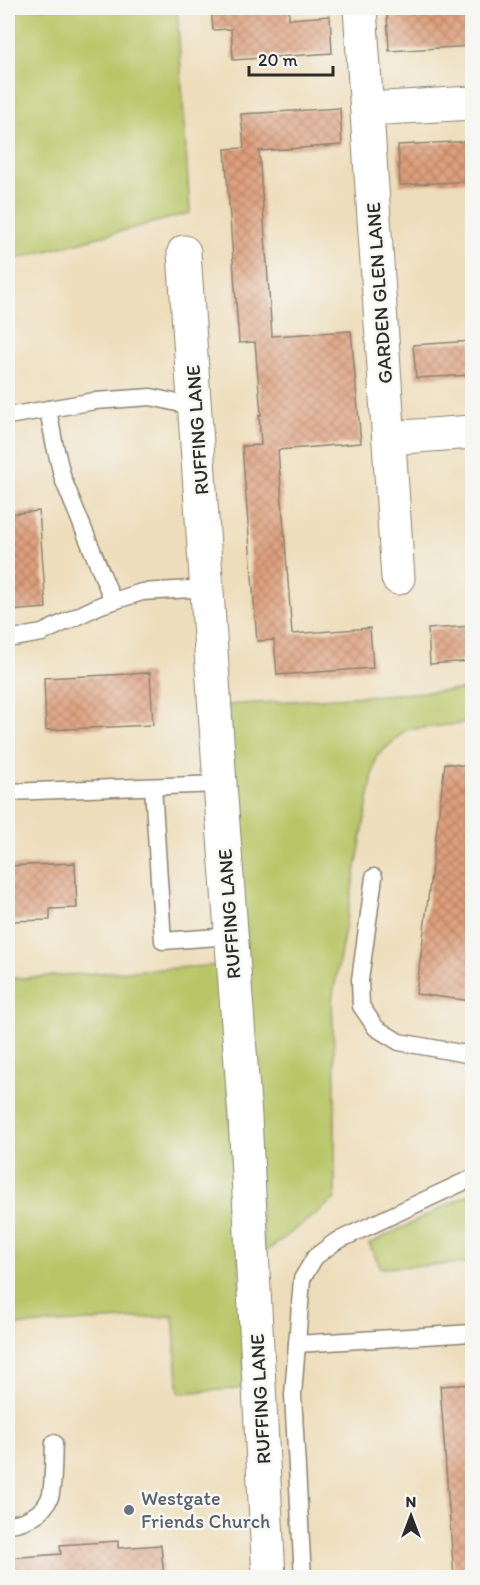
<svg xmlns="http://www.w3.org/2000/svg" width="480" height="1585" font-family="Itim,sans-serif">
  <defs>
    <pattern id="building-cross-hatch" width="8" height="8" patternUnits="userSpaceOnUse" patternTransform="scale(1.5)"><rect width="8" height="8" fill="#de9f7c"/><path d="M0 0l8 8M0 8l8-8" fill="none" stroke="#b48266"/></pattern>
  </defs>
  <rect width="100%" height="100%" fill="#f6f6f2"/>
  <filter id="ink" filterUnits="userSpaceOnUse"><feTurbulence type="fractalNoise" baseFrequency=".0167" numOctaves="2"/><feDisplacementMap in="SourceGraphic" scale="12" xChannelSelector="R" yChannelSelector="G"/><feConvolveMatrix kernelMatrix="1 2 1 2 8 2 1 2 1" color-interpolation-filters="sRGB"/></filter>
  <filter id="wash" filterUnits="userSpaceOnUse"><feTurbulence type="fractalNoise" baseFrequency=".008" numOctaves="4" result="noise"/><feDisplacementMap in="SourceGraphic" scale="24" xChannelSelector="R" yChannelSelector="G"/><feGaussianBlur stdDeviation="1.35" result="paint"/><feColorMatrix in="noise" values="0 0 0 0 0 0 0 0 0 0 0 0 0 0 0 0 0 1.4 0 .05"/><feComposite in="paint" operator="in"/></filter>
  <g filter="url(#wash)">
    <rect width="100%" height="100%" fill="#eeddba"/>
    <g fill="#b9c668" stroke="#72784a" stroke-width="1.5">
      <polygon points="8,8 177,8 190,213 8,261"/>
      <polygon points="472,689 472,722 406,730 376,757 332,1000 335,1080 335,1199 264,1253 228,705"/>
      <polygon points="221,965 246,1388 179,1393 173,1316 8,1326 8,979"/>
      <polygon points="472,1193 472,1263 381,1268 369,1244"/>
    </g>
    <g id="blocks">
      <g fill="url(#building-cross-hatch)">
        <polygon points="211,8 289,8 289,19 330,16 332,53 233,60 231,29 213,30"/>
        <polygon points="472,9 472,46 389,51 387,14"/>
        <polygon points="340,108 342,145 259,151 272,336 351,331 361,443 278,450 292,634 370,628 373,668 277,675 274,640 257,641 242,446 261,445 259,415 261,415 255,342 239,343 225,149 244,148 241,114"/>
        <polygon points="472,141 472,181 400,185 398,145"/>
        <polygon points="472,341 472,375 416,378 413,345"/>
        <polygon points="39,511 46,608 8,611 8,514"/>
        <polygon points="472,626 472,661 430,664 428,629"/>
        <polygon points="150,673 153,725 46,730 44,678"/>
        <polygon points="445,763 472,767 472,1001 416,994"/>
        <polygon points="75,863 77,908 50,909 50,920 8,921 8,866"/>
        <polygon points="472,1384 472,1578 454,1578 440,1386"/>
        <polygon points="118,1541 118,1548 161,1545 164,1578 8,1578 8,1558 61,1554 60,1545"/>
      </g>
    </g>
  </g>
  <g filter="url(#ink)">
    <use href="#blocks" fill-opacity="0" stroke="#8c8472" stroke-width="1.5"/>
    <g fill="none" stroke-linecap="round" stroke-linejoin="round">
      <defs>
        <g id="lane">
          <polyline points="48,409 54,442 63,479 113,601"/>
          <polyline points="8,416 95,401 151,397 195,407"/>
          <polyline points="8,639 42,633 101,605 142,592 207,588"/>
          <polyline points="153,787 163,941 231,936"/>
          <polyline points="8,792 220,784"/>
          <polyline points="374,877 360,980 361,1006 376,1028 399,1042 472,1055"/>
          <polyline points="297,1344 472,1333"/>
          <path d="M8,1524C24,1523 44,1514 50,1497C54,1486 53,1456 54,1443"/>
          <polyline points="303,1578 293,1395 302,1279 315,1257 335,1242 472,1178"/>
        </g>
        <g id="street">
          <polyline points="360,8 398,578"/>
          <polyline points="368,109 472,103"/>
          <polyline points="184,252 220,784 245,1117 269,1578"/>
          <polyline points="389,438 472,432"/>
        </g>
      </defs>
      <use href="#lane" stroke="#8c8472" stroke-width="19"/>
      <use href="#street" stroke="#8c8472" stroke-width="35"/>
      <use href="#lane" stroke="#fff" stroke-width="16"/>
      <use href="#street" stroke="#fff" stroke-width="33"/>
    </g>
  </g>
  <circle fill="#6b7280" stroke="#f6f6f2" stroke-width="2" cx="129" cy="1510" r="6"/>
  <g text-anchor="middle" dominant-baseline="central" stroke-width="5" stroke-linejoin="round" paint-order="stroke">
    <g font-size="20" fill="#2b2b2b" stroke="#f6f6f2">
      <text transform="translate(379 293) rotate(-94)">GARDEN GLEN LANE</text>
      <text transform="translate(197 430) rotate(-94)">RUFFING LANE</text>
      <text transform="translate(229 914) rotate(-94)">RUFFING LANE</text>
      <text transform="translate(260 1399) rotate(-93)">RUFFING LANE</text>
    </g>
    <g font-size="20" fill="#5b616d" stroke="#f6f6f2" text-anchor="start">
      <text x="141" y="1498">Westgate<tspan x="141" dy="23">Friends Church</tspan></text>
    </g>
  </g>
  <rect width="480" height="1585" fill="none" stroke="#f6f6f2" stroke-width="30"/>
  <g transform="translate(411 1516)" stroke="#f6f6f2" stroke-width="4.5" paint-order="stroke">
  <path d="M0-4.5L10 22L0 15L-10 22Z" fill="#2b2b2b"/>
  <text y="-9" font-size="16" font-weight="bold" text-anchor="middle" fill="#2b2b2b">N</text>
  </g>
  <path d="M249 66v9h84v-9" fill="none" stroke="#2b2b2b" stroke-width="3"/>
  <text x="258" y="66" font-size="18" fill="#2b2b2b" stroke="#f6f6f2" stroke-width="4.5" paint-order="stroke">20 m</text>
</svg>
